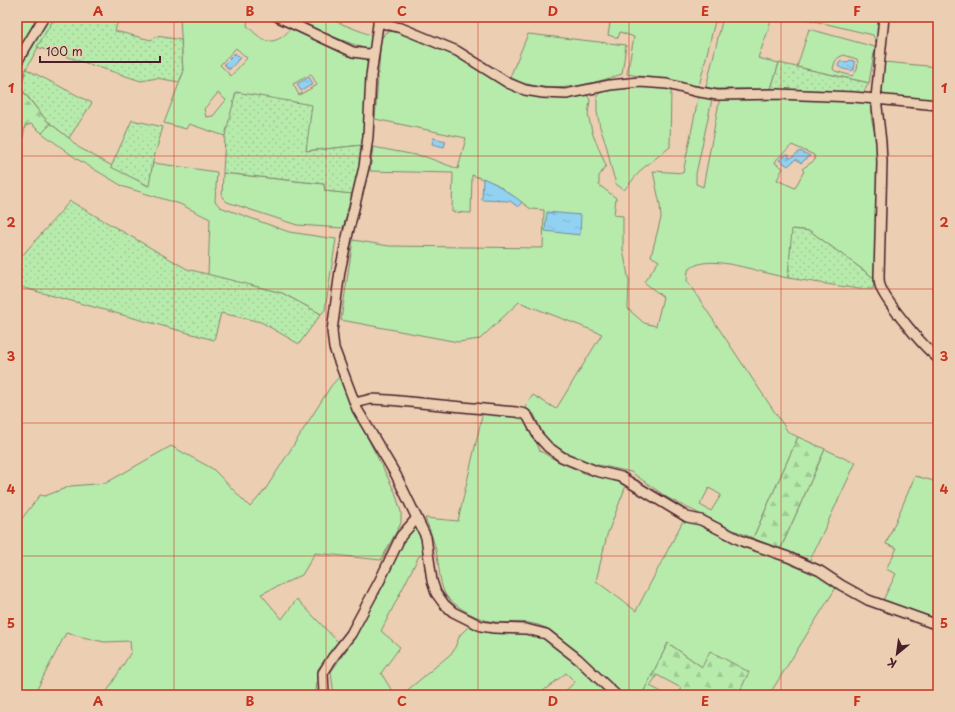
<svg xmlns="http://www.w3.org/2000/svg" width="955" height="712" font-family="'Playpen Sans',sans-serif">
  <defs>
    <pattern id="forest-firs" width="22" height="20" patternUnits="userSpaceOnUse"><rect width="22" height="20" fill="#b7ebac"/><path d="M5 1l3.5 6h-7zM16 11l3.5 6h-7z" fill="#9fc994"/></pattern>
    <pattern id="garden-dots" width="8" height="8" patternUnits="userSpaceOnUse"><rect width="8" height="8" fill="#b7ebac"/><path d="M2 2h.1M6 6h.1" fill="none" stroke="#9fc994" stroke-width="1.8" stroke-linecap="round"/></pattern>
    <pattern id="water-ripples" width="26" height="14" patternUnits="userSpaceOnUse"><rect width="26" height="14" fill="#91d2f2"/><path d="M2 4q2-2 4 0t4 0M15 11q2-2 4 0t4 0" fill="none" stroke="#7fb4d0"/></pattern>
  </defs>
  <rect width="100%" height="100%" fill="#eccfb2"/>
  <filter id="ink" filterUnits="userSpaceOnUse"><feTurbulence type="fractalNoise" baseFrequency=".025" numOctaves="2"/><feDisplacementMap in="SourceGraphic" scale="8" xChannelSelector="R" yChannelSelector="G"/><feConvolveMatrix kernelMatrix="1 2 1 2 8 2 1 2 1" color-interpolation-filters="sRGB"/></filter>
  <g filter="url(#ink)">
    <g fill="#b7ebac" stroke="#80856c" fill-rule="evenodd">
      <polygon points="17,17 34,17 34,23 17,53"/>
      <polygon points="49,17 55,17 26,69 21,88 17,84 17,70"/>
      <path d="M180,17H248L247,26C252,30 258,37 264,40C275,44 285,36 291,28L342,50L352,57L370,59L363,145L305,151L228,129L225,136L189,124L186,129L164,123L183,73ZM236,48L247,58L231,76L220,65ZM311,74L317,85L299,95L293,84ZM218,93L226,100L213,116L206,117L204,109Z"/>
      <polygon points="287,17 294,17 309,23 314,17 324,17 373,36 371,48 366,49 307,27"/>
      <polygon points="611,17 632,17 639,19 640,17 716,17 699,86 627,74 634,37 620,32 618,38 608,35"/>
      <polygon points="723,17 771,17 769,28 758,58 779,63 771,89 714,89 706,87"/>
      <polygon points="806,17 879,17 879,34 876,42 873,35 806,19"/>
      <path d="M809,29L875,47L869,83L797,67ZM844,55L857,59C859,65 857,72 852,76L835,71L833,69C835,60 836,58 844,55Z"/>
      <path d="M396,31L406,34L454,54L524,92L582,93L587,95L590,100L588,115L593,135L602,156L606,166L599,176V185L616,198L614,215L623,216V250L629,281L628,309L644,323L656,326L663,297L644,282L659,261L651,256L661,218L660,205L653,171L683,173L699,94L712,99L696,174V184L703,187L720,97L870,102L872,122L878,143L874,278L810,231L793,229L788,278C765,274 720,257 699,264C695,265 691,268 688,270L687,281L788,432L798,437L753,538L726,527L668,498L631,472L594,464L556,448L546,441L534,414L525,407L533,395L556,409L602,334L519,302L480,339L458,342L341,320L353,240L389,246L543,248L544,210L531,209L496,184L472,175L471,213L452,212L453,173L370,171L373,147L426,157L458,169L466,138L375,119L381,39L386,32ZM792,145L814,155L815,160L802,169L804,171L795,188L777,180L783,168L775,163L777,159ZM709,488L721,495L711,511L700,505Z"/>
      <path d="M528,34L626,45L622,74C592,84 559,93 527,84C521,83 515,79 510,77Z"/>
      <polygon points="884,62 938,67 938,101 884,96 881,89"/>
      <polygon points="637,84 671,90 670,147 642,169 624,190 616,184 611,167 607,148 600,127 597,112 597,95 605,89"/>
      <polygon points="51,124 69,138 78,147 148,186 153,163 217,172 215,201 220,207 289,232 336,239 325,310 321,314 282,293 208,275 210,219 180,204 124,187 77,159 42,133"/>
      <polygon points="223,173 324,184 325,191 353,194 343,228 297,225 227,202 222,197"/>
      <polygon points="340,376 353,409 395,492 401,512 401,523 381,560 315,553 302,575 261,594 282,619 297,599 338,642 318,669 316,691 318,695 104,695 108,690 131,652 130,641 104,642 66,633 34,695 17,695 17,525 40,495 45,496 71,486 106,483 171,446 213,469 250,507 265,490 331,386"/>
      <path d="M483,412L519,416L528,422L540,451L559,462L584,473L602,478L619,479L627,483L607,535L596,581L636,611L684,519L693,521L742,547L784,559L825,578L837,586L769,695H738L748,672L702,667L668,643L642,695H622C603,677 585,659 565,643C559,638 553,631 546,628C526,619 515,624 495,622C480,621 457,608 447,597C440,587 440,573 438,562C436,547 431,532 425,518L458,521Z"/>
      <polygon points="825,449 850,461 856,462 810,560 780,550"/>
      <polygon points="915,476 938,482 938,620 883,600 896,574 886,569 897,548 886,544"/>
      <polygon points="416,526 422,538 425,554 419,556 381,631 400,647 381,673 392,691 403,694 453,652 460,635 470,625 528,632 543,636 577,663 611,695 561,695 575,682 566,673 538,695 334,695 331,672 353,640 405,537"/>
    </g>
    <g fill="url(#forest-firs)" stroke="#80856c">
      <polygon points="17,84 46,120 51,124 42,133 31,124 25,126 17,173"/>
      <polygon points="798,437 825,449 780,550 753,538"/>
      <polygon points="668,643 702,667 710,651 749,672 738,695 677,695 681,688 657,675 650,686 667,695 642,695"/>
    </g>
    <g fill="url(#garden-dots)" stroke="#80856c">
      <polygon points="55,17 119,17 115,31 151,40 157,36 181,40 183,73 179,82 157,78 141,81 37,47"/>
      <polygon points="779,63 869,83 863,93 771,89"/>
      <polygon points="26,69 92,103 69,138 46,120 21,88"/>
      <polygon points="236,92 312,105 306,151 363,145 362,165 353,194 325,191 324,184 223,173 225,136"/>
      <polygon points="132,120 163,127 153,161 149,186 111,167"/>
      <polygon points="70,201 187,269 282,293 321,314 299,344 261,322 221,313 214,340 17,286 17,263 21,257"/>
      <polygon points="792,229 810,231 874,278 873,289 859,289 788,278"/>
    </g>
    <g fill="url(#water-ripples)" stroke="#758aa2">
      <polygon points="235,53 240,58 229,70 224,64"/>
      <path d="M850,60L854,61L855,64L854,70C849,71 841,69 838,66L840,61L847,63Z"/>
      <polygon points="309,77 313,84 301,91 297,84"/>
      <polygon points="433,138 446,141 444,147 432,144"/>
      <polygon points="800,151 810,156 801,163 796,159 788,166 779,160 787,154 790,155 788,157 791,158"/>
      <polygon points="483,178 496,184 522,202 518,207 510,201 482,200"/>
      <polygon points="547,212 581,215 580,235 545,231"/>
    </g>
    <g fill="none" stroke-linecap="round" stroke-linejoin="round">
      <defs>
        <g id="minor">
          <polyline points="278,17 353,52 368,54 374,53"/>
          <polyline points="379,17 371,76 368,136 364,167 348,233 340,271 332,331 334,348 357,409 396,475 426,537 432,581 436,593 444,604 453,612 481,626 494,628 526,629 546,634 578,659 616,695"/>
          <path d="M884,17L876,98L881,142L882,162L879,276C879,280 879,284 881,288C887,303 925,349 938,358"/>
          <polyline points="378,22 401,28 457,51 508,83 525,90 543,93 566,94 610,85 640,82 667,84 694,91 717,95 777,94 854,97 938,105"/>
          <polyline points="17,62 44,17"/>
          <polyline points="355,403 371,399 389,400 516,412 525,414 528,417 538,436 548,447 562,457 596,471 621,477 687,517 701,520 742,541 788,557 820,571 841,585 868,600 938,625"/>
          <polyline points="324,695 323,673 333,657 351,634 380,580 401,536 417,518"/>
        </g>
      </defs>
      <use href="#minor" stroke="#4a1f2b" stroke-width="12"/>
      <use href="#minor" stroke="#eccfb2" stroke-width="9"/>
    </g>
  </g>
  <path fill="none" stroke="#c8321e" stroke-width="1" stroke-opacity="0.55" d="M174,17V695M326,17V695M478,17V695M629,17V695M781,17V695M17,156H938M17,289H938M17,423H938M17,556H938"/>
  <rect width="955" height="712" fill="none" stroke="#eccfb2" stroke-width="44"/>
  <g transform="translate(897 654) rotate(209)" stroke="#eccfb2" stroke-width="3" paint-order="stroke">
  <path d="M0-3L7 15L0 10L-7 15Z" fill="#4a1f2b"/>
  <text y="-6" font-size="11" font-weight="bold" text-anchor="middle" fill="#4a1f2b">K</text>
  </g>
  <path d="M40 56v6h120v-6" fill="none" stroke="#4a1f2b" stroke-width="2"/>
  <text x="46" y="56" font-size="12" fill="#4a1f2b" stroke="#eccfb2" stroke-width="3" paint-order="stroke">100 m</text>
  <rect x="22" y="22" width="911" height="668" fill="none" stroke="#c8321e" stroke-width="1.5"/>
  <g font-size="13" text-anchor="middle" font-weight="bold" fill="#c8321e">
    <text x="98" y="16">A</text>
    <text x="250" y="16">B</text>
    <text x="402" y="16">C</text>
    <text x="553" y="16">D</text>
    <text x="705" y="16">E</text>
    <text x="857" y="16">F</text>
    <text x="11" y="93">1</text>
    <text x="944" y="93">1</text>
    <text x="11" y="227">2</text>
    <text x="944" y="227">2</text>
    <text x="11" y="361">3</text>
    <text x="944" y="361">3</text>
    <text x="11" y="494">4</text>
    <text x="944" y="494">4</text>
    <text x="11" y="628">5</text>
    <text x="944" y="628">5</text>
    <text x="98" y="706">A</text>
    <text x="250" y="706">B</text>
    <text x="402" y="706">C</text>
    <text x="553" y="706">D</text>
    <text x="705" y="706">E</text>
    <text x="857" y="706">F</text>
  </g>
</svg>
